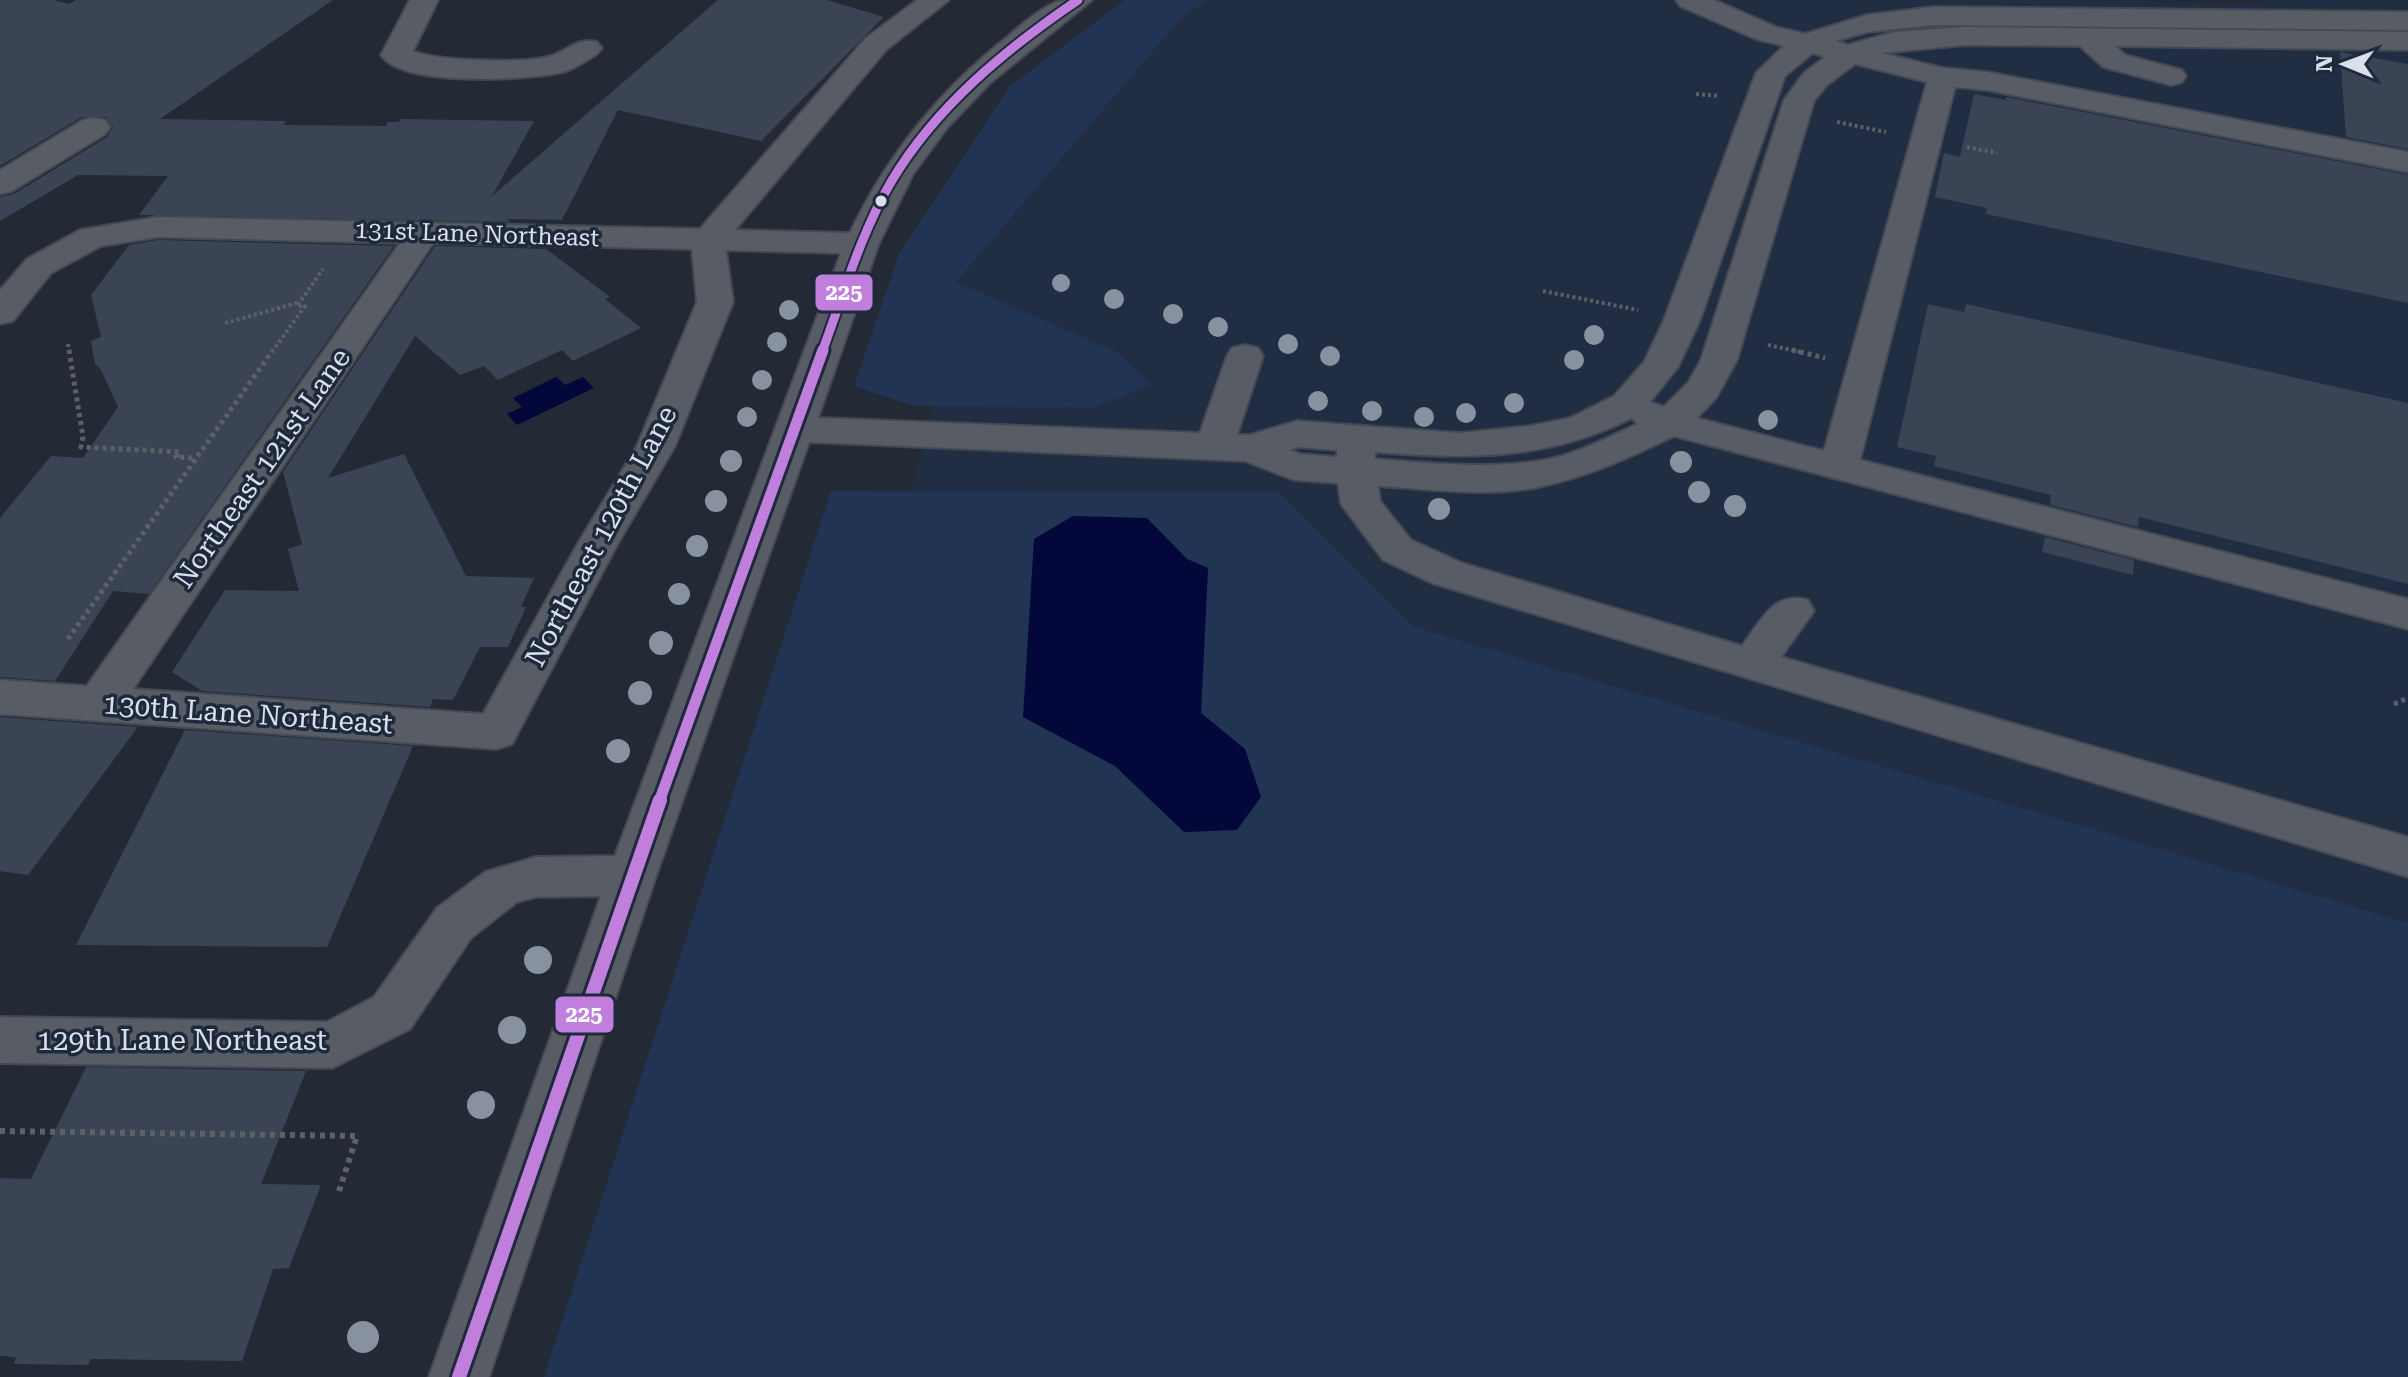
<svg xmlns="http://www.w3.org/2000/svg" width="2408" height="1377" font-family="'Roboto Serif',serif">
  <rect width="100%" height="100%" fill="#242a35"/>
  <polygon fill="#212d43" points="1156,0 2081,0 2263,4 2261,0 2408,0 2408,1377 561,1377 903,517 940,389 901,270 945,184 1005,110"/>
  <g fill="#213454" fill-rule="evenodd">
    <polygon points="1125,0 1208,0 1182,17 956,282 1119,353 1152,385 1092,408 914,406 854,386 899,254 1009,87"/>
    <path d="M831,491L1280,493L1414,627L2408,923V1377H544ZM1147,519L1187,559L1208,568L1201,713L1245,749L1184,832L1115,766L1023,717Z"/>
  </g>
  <g fill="#03073a">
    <polygon points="556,377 565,385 583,377 594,388 517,425 507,414 522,407 513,398"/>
    <polygon points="1073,516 1147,518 1187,559 1208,568 1201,713 1245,749 1261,797 1237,830 1184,832 1115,766 1023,717 1034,539"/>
  </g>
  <g fill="#3b4455">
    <polygon points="0,0 53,0 69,4 76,0 333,0 160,119 286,121 283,125 386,126 388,122 399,122 400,119 534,121 492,196 718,0 827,0 884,17 761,141 618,110 562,220 507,219 510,222 139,215 168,176 78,175 0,221 0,197 14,194 107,137 113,127 106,117 82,117 0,166"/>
    <polygon points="2340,52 2408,64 2408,149 2346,137"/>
    <polygon points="1974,94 2006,100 2006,97 2408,175 2408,303 1986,214 1987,208 1935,197 1944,153 1960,157"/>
    <polygon points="158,240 394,246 149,594 113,591 55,681 0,677 0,518 51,456 83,458 118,407 101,370 95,364 91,341 101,337 91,295 129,245"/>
    <polygon points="435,246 546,249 610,297 605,299 641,328 573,361 562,350 498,380 484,366 460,375 415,336 328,478 404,454 466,576 534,578 521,607 526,607 508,647 480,647 453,700 433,699 430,707 202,691 172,672 225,590 299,591 288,549 302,544 283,472"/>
    <polygon points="1928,304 1964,312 1966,304 2408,403 2408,584 2139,517 2138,527 2050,505 2051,495 1934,466 1936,456 1897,447"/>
    <polygon points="2045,537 2134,560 2133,575 2042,552"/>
    <polygon points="0,717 138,727 28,875 0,871"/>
    <polygon points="185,730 413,746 327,947 76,945"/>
    <polygon points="86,1067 306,1071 261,1184 321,1185 289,1268 273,1269 242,1361 91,1359 88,1365 14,1364 16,1357 0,1356 0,1178 31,1179"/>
  </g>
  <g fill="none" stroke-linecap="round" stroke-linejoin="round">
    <defs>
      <g id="minor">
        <path d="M410,0H438L413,51C435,61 527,64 551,56C569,50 577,37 597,42L602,48L597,54C585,61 572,71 558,73C522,80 403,87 381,55Z"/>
        <path d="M917,0H949L886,50L735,230L850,233C887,155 939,91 1006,38C1021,25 1038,10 1056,2C1065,0 1081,0 1092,0L990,83L947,128L913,174L879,243L818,418L1200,433L1227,356L1232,348L1245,345L1258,348L1263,356L1237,435H1250L1297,421L1459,433L1530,426L1570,418L1614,396L1644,362L1664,320L1756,73L1784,46L1756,39L1680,6L1676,0H1714L1776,27L1805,34L1867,15L1933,7L2408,12V30L1933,25L1867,32L1836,41L1848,45L1894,32L1965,27L2408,32V50L2115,46L2125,55L2182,70L2186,76L2182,82L2171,85L2103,67L2080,46L1965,45L1881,53L1943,68L1987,72L2408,152V172L1987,90L1955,87L1860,460L2408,599V629L1674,436C1631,457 1589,476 1543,486C1490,498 1432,489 1378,486L1380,501L1411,540L1462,563L1742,646C1760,622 1774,590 1808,600L1814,611L1781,657L2408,837V877L1432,583L1383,560L1341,504L1338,483L1294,480L1245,461L809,442L656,876L489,1377H429L601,896L536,897L517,902L471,938L410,1029L332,1068L0,1063V1017L327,1022L374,997L437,908L485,872L536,857L615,856L841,253L726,250L733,302L675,446L617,545L512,744L496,749L0,714V680L87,686L400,243L158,237L101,246L51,273L13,321L0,324V290L27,259L80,230L158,217L700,229L866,38ZM1813,53L1825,57L1804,73L1784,100L1701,360L1688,383L1664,407L1650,402L1678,367L1700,320L1785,76ZM1855,64L1927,82L1824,451L1697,418L1716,398L1737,360L1814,101L1826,86ZM433,243L692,249L697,302L637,446L577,545L483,714L133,689ZM1632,418L1637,424C1605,439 1573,456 1538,461C1484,469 1429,463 1375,459V452C1468,459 1546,461 1632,418ZM1298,447L1337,450V457L1300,454L1289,450Z"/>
        <polygon points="94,118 105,120 110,127 105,134 12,191 0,194 0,170 83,120"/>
      </g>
    </defs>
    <use href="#minor" stroke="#434852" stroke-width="4"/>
    <g stroke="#5c6067" stroke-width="4" stroke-dasharray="3 3" stroke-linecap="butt">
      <polyline points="1696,94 1720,96"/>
      <polyline points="1837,122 1886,132"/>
      <polyline points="1967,147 1997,153"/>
      <polyline points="1543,291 1638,310"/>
      <polyline points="225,323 297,303"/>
      <polyline points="68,344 69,352"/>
      <polyline points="1768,345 1801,352"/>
      <polyline points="272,352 305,306 297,306 323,269"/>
    </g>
    <g stroke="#5c6067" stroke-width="5" stroke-dasharray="4 4" stroke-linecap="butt">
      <polyline points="69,350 83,437 81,447 180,452 176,457 194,458"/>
      <polyline points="1792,350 1825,358"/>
      <polyline points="68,639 273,350"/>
      <polyline points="2394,704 2408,698"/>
    </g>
    <polyline stroke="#5c6067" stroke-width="6" stroke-dasharray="5 5" stroke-linecap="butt" points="0,1131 357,1136 338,1194"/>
    <use href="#minor" fill="#585c64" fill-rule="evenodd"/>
    <defs>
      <path id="bus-1-far2" d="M822,352C843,296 860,235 891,182C936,106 1006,49 1078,0"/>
      <polyline id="bus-1-far1" points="659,802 823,350"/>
      <polyline id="bus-1" points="459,1377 660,800"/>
    </defs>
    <use href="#bus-1-far2" stroke="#1e293b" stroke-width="13"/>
    <use href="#bus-1-far1" stroke="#1e293b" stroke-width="17"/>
    <use href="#bus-1" stroke="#1e293b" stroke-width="20"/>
    <use href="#bus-1-far2" stroke="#c07fdc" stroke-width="9"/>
    <use href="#bus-1-far1" stroke="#c07fdc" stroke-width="11"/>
    <use href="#bus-1" stroke="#c07fdc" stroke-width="14"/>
  </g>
  <g fill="#8891a0">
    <circle cx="1061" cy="283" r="9"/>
    <circle cx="1114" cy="299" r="10"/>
    <circle cx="789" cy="310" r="10"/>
    <circle cx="1173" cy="314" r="10"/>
    <circle cx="1218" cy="327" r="10"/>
    <circle cx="1594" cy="335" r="10"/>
    <circle cx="777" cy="342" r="10"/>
    <circle cx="1288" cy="344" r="10"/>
    <circle cx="1330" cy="356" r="10"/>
    <circle cx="1574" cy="360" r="10"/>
    <circle cx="762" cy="380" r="10"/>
    <circle cx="1318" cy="401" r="10"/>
    <circle cx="1514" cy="403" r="10"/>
    <circle cx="1372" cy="411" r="10"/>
    <circle cx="1466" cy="413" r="10"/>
    <circle cx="747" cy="417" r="10"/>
    <circle cx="1424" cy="417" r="10"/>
    <circle cx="1768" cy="420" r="10"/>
    <circle cx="731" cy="461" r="11"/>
    <circle cx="1681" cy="462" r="11"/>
    <circle cx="1699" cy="492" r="11"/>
    <circle cx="716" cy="501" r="11"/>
    <circle cx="1735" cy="506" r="11"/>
    <circle cx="1439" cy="509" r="11"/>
    <circle cx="697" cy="546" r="11"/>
    <circle cx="679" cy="594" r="11"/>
    <circle cx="661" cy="643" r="12"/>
    <circle cx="640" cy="693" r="12"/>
    <circle cx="618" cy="751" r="12"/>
    <circle cx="538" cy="960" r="14"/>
    <circle cx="512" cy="1030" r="14"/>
    <circle cx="481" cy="1105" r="14"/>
    <circle cx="363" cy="1337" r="16"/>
  </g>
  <circle fill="#d8e0ec" stroke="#1e293b" stroke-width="3" cx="881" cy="201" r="7"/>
  <g text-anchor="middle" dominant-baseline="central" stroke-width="7" stroke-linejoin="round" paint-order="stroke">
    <g font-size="24" fill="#d8e0ec" stroke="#1e293b">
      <text transform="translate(477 234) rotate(2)">131st Lane Northeast</text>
    </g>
    <g font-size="28" fill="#d8e0ec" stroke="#1e293b">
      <text transform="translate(262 468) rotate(-55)">Northeast 121st Lane</text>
      <text transform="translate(601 536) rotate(-62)">Northeast 120th Lane</text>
      <text transform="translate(248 714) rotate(4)">130th Lane Northeast</text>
      <text x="182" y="1040">129th Lane Northeast</text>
    </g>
  </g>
  <g stroke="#1e293b" stroke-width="3">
    <rect x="814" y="273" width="60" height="39" rx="8" fill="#c07fdc"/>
    <rect x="554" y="995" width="61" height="39" rx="8" fill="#c07fdc"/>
  </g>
  <g font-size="22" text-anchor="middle" font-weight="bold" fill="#fff">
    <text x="844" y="300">225</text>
    <text x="584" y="1022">225</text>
  </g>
  <g transform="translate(2344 64) rotate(271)" stroke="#1e293b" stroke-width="6" paint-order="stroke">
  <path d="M0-6L14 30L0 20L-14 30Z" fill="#d8e0ec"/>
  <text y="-12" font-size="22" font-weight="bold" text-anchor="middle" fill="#d8e0ec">N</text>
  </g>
</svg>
